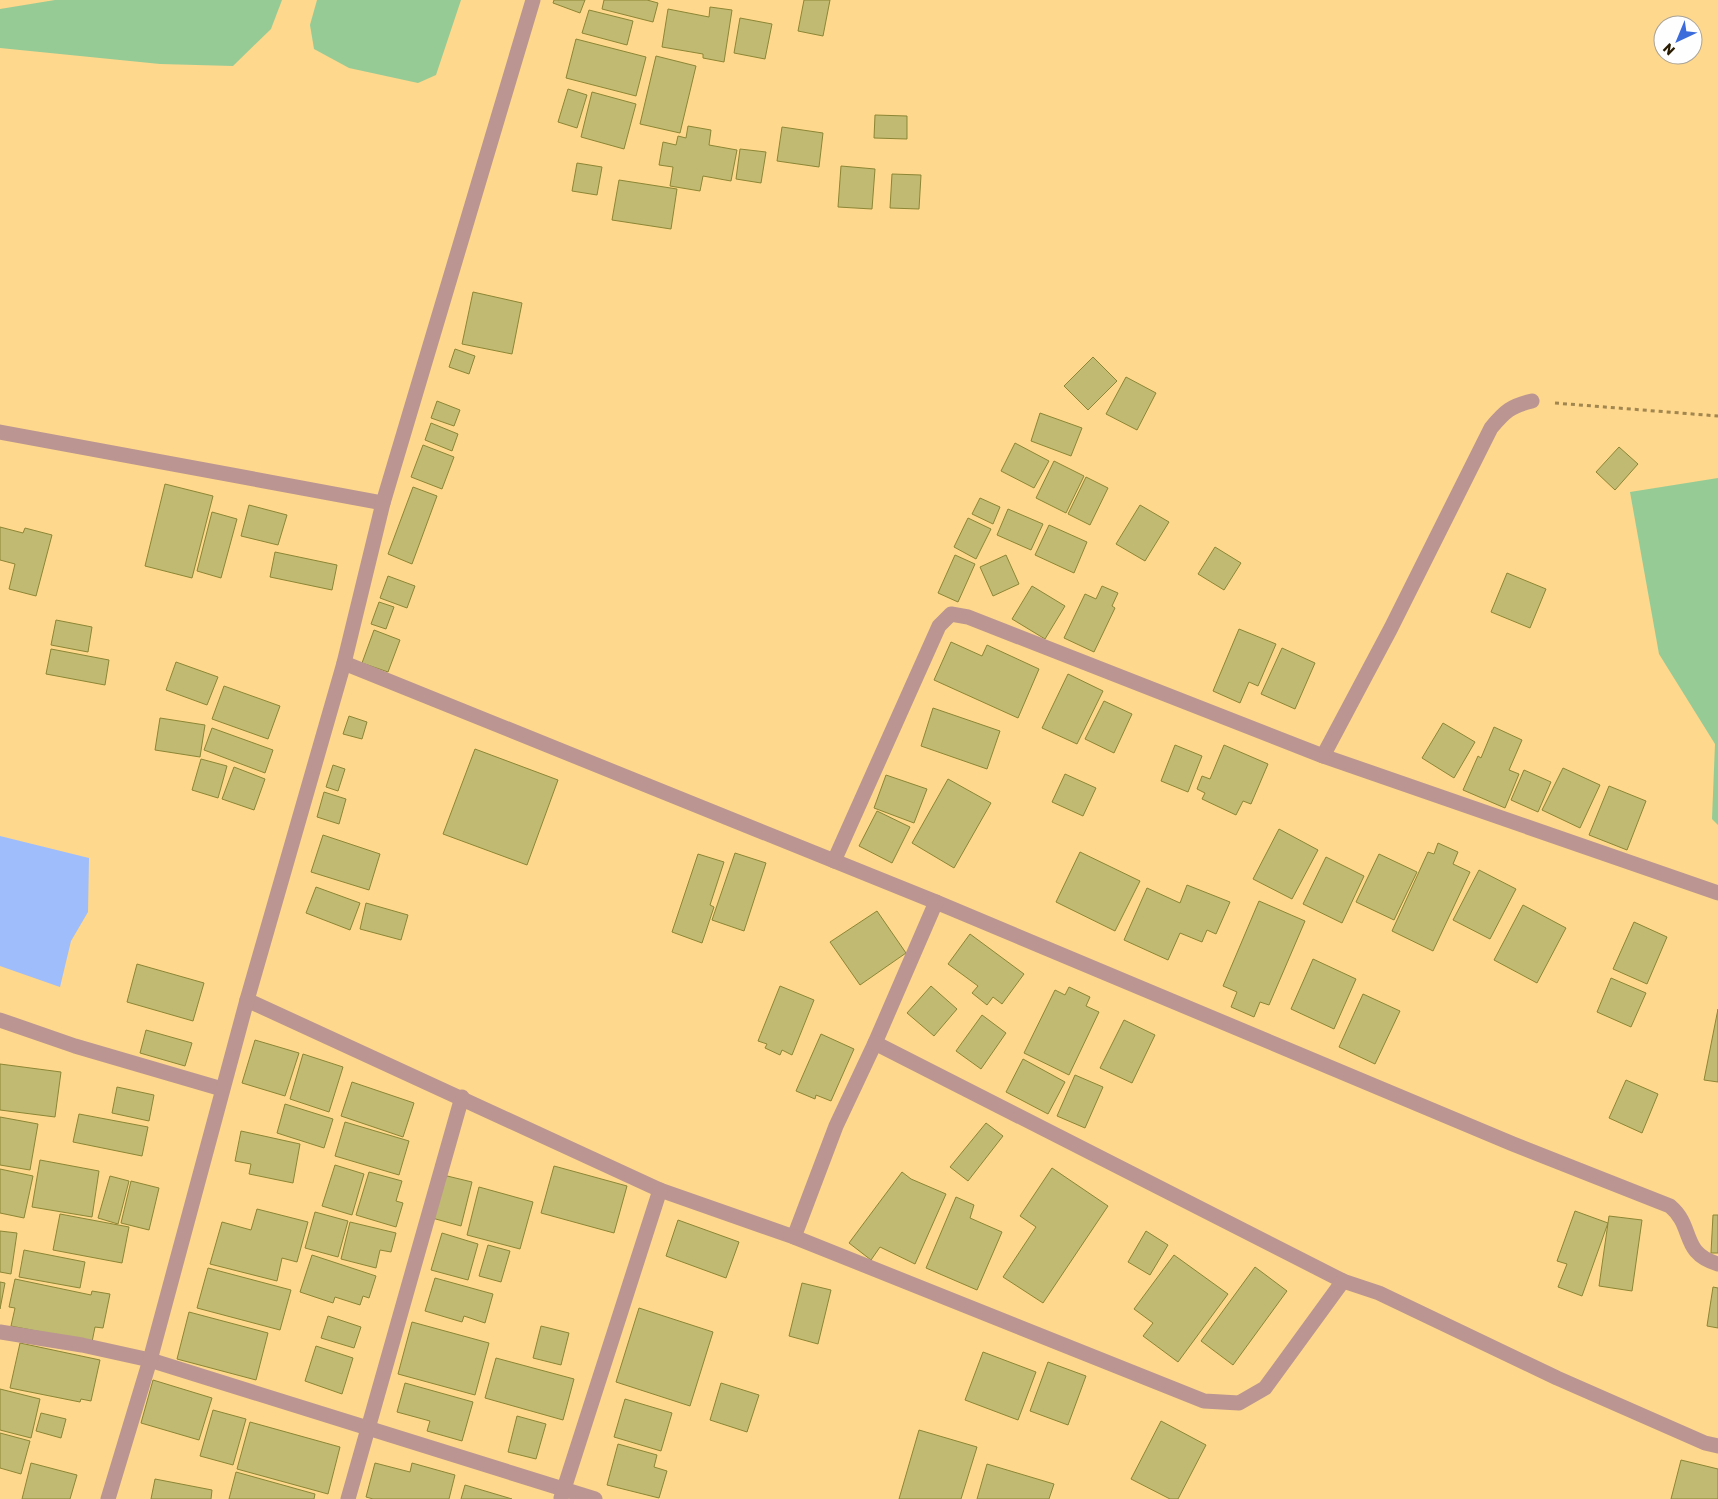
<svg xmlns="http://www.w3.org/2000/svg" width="1718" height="1499" font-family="Rubik,sans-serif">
  <rect width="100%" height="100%" fill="#fed88c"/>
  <g fill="#97cb96">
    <polygon points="55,0 282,0 271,29 233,66 160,64 0,48 0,9"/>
    <polygon points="317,0 461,0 436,75 418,83 349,68 314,49 310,25"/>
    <polygon points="1718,478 1718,825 1712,819 1715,744 1659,654 1630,492"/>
  </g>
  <polygon fill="#9fbdfb" points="0,836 89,858 88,912 71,941 60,987 0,966"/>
  <g fill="#c0ba72" stroke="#8d8634">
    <polygon points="554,0 585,0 580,13 553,3"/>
    <polygon points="604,0 647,0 658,3 653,22 602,9"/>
    <polygon points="804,0 830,0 823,36 798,31"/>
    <polygon points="710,7 732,10 724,62 703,58 703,54 662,47 668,9 709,17"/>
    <polygon points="589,10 633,21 627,45 582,33"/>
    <polygon points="740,18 772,24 765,59 734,53"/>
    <polygon points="576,39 646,57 636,96 566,78"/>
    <polygon points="656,56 696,66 680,133 640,124"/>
    <polygon points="568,89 587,95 577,128 558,122"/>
    <polygon points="592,92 636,104 624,149 581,137"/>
    <polygon points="875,115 907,116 907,139 874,138"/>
    <polygon points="688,126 711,130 709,145 737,150 731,181 703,176 700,191 670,186 673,167 659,165 663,142 676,145 678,136 686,138"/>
    <polygon points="782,127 823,133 819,167 777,161"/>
    <polygon points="740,149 766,152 761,183 736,179"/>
    <polygon points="577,163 602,167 597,195 572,191"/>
    <polygon points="841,166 875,169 872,209 838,207"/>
    <polygon points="892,174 921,175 919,209 890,208"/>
    <polygon points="619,180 677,189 671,229 612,220"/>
    <polygon points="473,292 522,303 512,354 462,344"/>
    <polygon points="455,349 475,356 469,374 449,367"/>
    <polygon points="1093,357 1117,381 1088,410 1064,386"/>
    <polygon points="1126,377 1156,393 1137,430 1106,414"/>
    <polygon points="437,401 460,410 454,426 431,418"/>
    <polygon points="1040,413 1082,428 1071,456 1031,441"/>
    <polygon points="431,423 458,434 452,451 425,440"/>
    <polygon points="1015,443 1049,461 1034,488 1001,471"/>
    <polygon points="423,445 454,457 442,489 411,477"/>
    <polygon points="1619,447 1638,464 1615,490 1596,472"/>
    <polygon points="1054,461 1084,476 1066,513 1036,498"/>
    <polygon points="1086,477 1108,488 1090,525 1068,514"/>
    <polygon points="165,484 213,496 192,578 145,566"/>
    <polygon points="413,487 437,496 412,564 388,554"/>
    <polygon points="980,498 1000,507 993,524 972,514"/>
    <polygon points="249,505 287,515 278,545 241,536"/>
    <polygon points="1140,505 1169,522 1145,561 1116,544"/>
    <polygon points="1008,509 1043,524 1031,550 997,535"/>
    <polygon points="212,512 237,519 221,578 197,571"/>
    <polygon points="968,518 991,529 976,559 954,547"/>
    <polygon points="1049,525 1087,542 1074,573 1035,555"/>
    <polygon points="0,527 23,533 25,528 52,535 36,596 9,589 15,564 0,560"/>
    <polygon points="1215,547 1241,563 1224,590 1198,574"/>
    <polygon points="275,552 337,565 332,590 270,577"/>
    <polygon points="955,555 975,564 958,602 938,593"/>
    <polygon points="1006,555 1019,584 993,596 980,567"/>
    <polygon points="1507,573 1546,589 1530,628 1491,612"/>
    <polygon points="388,576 415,586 407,608 380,598"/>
    <polygon points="1032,586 1065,606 1045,639 1012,619"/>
    <polygon points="1102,586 1118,593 1112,606 1115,608 1094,652 1064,638 1085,594 1096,599"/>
    <polygon points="379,602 394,607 386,629 371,624"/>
    <polygon points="56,620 92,627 88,652 51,645"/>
    <polygon points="1239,629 1276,644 1258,686 1249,682 1240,703 1213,691"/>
    <polygon points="374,630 400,640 388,672 362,663"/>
    <polygon points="951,642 982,656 987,645 1039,669 1018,718 934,680"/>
    <polygon points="1282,648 1315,663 1295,709 1261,694"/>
    <polygon points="51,649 109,660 105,685 46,674"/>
    <polygon points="176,662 218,677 207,705 166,690"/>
    <polygon points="1068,674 1103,691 1077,744 1042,728"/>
    <polygon points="224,686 280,706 268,739 212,719"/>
    <polygon points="1104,701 1132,714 1114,753 1085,739"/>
    <polygon points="933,708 1000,731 987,769 921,746"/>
    <polygon points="349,716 367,722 362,739 343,734"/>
    <polygon points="160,718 205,725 200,757 155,750"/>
    <polygon points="1443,723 1475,742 1454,778 1422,758"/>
    <polygon points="1494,727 1522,740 1509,770 1519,774 1505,808 1463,790 1478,756 1481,758"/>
    <polygon points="212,728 273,750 265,773 204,750"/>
    <polygon points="1175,745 1202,756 1188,792 1161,781"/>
    <polygon points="1224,745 1268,764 1251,804 1243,801 1236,815 1202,799 1205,793 1197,789 1202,776 1210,779"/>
    <polygon points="475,749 558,780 527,865 443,834"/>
    <polygon points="201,759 227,766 218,798 192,790"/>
    <polygon points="333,765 345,769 338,791 326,787"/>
    <polygon points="234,767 265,779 254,810 222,799"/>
    <polygon points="1563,768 1600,785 1580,828 1542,810"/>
    <polygon points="1524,770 1551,782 1538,812 1511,800"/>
    <polygon points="1065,774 1096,788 1083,816 1052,802"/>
    <polygon points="886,775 927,789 914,823 874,808"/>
    <polygon points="948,779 991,803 954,868 912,843"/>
    <polygon points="1609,786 1646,801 1627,850 1589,835"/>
    <polygon points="324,792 346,799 339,824 317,817"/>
    <polygon points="877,811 910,827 892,863 859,846"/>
    <polygon points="1279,829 1318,850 1292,899 1253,879"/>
    <polygon points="323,835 380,854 369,890 311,872"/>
    <polygon points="1438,843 1458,852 1453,864 1470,872 1433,951 1392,931 1428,852 1434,854"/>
    <polygon points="1080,852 1140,881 1115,931 1056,902"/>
    <polygon points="735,853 766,863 744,931 712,920"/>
    <polygon points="698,854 724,862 710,905 714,907 702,943 672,932"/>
    <polygon points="1379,854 1417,872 1394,920 1356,902"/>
    <polygon points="1326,857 1364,876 1342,923 1303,904"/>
    <polygon points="1479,870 1516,889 1490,939 1453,920"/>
    <polygon points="1187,885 1230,902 1216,934 1207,930 1202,942 1180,933 1168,960 1124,940 1147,888 1180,903"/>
    <polygon points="316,887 360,903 350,930 306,913"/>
    <polygon points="1259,901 1305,921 1269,1005 1260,1002 1254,1017 1231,1007 1237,992 1223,986"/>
    <polygon points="366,903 408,915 401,940 360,929"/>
    <polygon points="1523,905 1566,928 1537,983 1494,960"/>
    <polygon points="877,911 906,953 860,985 830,942"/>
    <polygon points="1634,922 1667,937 1647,984 1613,969"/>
    <polygon points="970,934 1024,974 1002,1004 993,997 987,1005 972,993 978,986 948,964"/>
    <polygon points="1313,959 1356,979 1334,1029 1291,1009"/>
    <polygon points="137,964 204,983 193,1021 127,1002"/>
    <polygon points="1611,978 1646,993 1631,1027 1597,1012"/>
    <polygon points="780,986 814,1000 792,1055 782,1050 780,1055 765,1048 767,1044 758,1041"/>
    <polygon points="931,986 957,1009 934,1036 907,1013"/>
    <polygon points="1069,987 1090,997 1086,1006 1099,1012 1069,1075 1024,1053 1055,990 1065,995"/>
    <polygon points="1363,994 1400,1011 1375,1064 1339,1047"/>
    <polygon points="1718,1009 1718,1082 1704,1080"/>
    <polygon points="982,1015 1006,1033 981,1069 956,1051"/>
    <polygon points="1124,1020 1155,1035 1132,1083 1100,1068"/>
    <polygon points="146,1030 192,1043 185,1066 140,1053"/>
    <polygon points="821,1034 854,1049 831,1101 816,1095 815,1099 796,1091"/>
    <polygon points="255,1040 299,1053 285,1096 242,1083"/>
    <polygon points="303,1054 343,1067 329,1112 290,1099"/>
    <polygon points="1023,1059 1065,1082 1048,1114 1006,1092"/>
    <polygon points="0,1064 61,1072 55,1117 0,1110"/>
    <polygon points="1075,1075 1103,1087 1085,1128 1057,1116"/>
    <polygon points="1626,1080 1658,1094 1642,1133 1609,1118"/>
    <polygon points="352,1082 414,1103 403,1137 341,1116"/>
    <polygon points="117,1087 154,1095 149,1121 112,1113"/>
    <polygon points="285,1104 333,1119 324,1148 277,1133"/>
    <polygon points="79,1114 148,1127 142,1156 73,1142"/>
    <polygon points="0,1117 38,1124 30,1170 0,1165"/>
    <polygon points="345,1122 409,1141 399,1175 335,1156"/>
    <polygon points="986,1123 1003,1136 968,1181 950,1167"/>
    <polygon points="241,1131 300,1144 293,1183 249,1174 251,1164 235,1161"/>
    <polygon points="40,1160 99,1171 92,1217 32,1207"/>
    <polygon points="335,1165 364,1174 352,1215 322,1206"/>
    <polygon points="554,1166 627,1186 614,1233 541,1213"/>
    <polygon points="1052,1168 1108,1206 1043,1303 1003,1277 1036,1227 1020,1216"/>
    <polygon points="0,1169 33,1176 24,1218 0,1213"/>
    <polygon points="369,1172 402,1181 396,1201 403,1203 396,1227 356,1215"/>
    <polygon points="902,1172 911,1179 946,1194 915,1264 880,1247 871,1260 849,1243"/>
    <polygon points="443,1175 472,1182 461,1226 432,1218"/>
    <polygon points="110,1176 129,1181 118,1224 98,1218"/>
    <polygon points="131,1181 159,1188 149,1230 121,1223"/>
    <polygon points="479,1187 533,1202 520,1249 467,1235"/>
    <polygon points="956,1197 974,1205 970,1218 1002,1232 977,1290 926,1268"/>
    <polygon points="257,1209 308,1222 297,1262 282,1258 277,1281 210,1264 222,1222 251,1230"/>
    <polygon points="1575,1211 1608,1223 1582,1296 1558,1287 1567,1264 1557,1261"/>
    <polygon points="315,1212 348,1221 338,1257 305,1248"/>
    <polygon points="60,1214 129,1227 122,1263 53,1250"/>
    <polygon points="1713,1215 1718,1215 1718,1253 1711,1253"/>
    <polygon points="1609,1216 1642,1220 1632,1291 1599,1286"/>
    <polygon points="678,1220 739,1242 726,1278 666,1256"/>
    <polygon points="350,1222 396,1233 391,1252 380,1250 376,1268 341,1259"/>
    <polygon points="0,1231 17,1233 11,1274 0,1272"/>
    <polygon points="1146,1231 1168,1245 1150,1275 1128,1262"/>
    <polygon points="442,1233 478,1244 468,1280 431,1270"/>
    <polygon points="488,1245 510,1251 501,1282 479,1276"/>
    <polygon points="24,1250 85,1262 80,1288 19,1277"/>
    <polygon points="312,1255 376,1276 369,1298 363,1296 360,1305 335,1297 333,1303 300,1292"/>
    <polygon points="1174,1255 1228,1294 1178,1362 1143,1336 1153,1323 1134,1309"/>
    <polygon points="1255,1267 1287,1291 1233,1365 1201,1341"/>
    <polygon points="208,1268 291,1290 280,1330 197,1308"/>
    <polygon points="435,1278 493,1294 485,1323 464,1316 462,1322 425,1311"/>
    <polygon points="15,1279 91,1295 92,1291 110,1294 103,1328 95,1327 92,1342 11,1326 15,1308 9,1307"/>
    <polygon points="0,1282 5,1283 0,1309"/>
    <polygon points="802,1283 831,1290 818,1344 789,1336"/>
    <polygon points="1713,1287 1718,1288 1718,1328 1707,1326"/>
    <polygon points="639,1308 713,1332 690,1406 616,1382"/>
    <polygon points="189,1312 268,1333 256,1380 177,1359"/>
    <polygon points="328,1316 361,1327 354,1348 321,1338"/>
    <polygon points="412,1322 489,1343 475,1395 398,1374"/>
    <polygon points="541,1326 569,1333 561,1365 533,1358"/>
    <polygon points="20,1343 100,1360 91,1401 81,1399 80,1402 10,1388"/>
    <polygon points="316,1346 353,1358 342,1394 305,1381"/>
    <polygon points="983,1352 1036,1372 1018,1420 965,1400"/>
    <polygon points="496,1358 574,1379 563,1420 485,1398"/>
    <polygon points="1048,1362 1086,1376 1068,1425 1030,1411"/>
    <polygon points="153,1380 212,1398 199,1440 141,1423"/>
    <polygon points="405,1383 473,1402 462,1441 427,1431 430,1421 397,1412"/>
    <polygon points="721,1383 759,1395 747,1432 710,1420"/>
    <polygon points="0,1389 40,1399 31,1438 0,1430"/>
    <polygon points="625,1399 672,1413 661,1451 614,1437"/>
    <polygon points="213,1410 246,1419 233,1465 200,1456"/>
    <polygon points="41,1413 66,1419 61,1438 36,1431"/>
    <polygon points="517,1416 546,1424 536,1459 508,1452"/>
    <polygon points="1161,1421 1206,1445 1178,1499 1170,1499 1131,1479"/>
    <polygon points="250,1422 340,1447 328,1494 237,1469"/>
    <polygon points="919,1430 977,1447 961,1499 899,1499"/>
    <polygon points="0,1433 30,1441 21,1474 0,1468"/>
    <polygon points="618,1444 657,1455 654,1467 667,1471 659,1498 607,1485"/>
    <polygon points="1681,1460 1718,1469 1718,1499 1671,1499"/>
    <polygon points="31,1463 77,1475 70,1499 22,1499"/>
    <polygon points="375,1463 410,1472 412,1463 455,1475 449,1499 373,1499 366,1497"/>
    <polygon points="987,1464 1054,1484 1049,1499 977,1499"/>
    <polygon points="236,1472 315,1494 314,1499 229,1499"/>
    <polygon points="155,1479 212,1490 211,1499 151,1499"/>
    <polygon points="465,1485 512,1499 461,1499"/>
  </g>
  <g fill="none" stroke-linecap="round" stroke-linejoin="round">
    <polyline stroke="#a1864f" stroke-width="3" stroke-dasharray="4 4" stroke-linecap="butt" points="1555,403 1718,416"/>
    <g stroke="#bb9591" stroke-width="15">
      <polyline points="0,432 383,503"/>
      <path d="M344,663L936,902L1513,1144L1670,1206C1695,1227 1680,1253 1718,1264"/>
      <path d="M1323,756L1391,628L1491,428C1505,411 1511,406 1532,401"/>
      <polyline points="834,861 939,626 951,614 968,617 1323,756 1718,893"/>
      <polyline points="247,1000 660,1190 794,1237 836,1126 875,1043 936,902"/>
      <polyline points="0,1020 75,1046 222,1089"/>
      <polyline points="875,1043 1343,1281 1379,1293 1557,1378 1705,1443 1718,1446"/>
      <polyline points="794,1237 1204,1401 1239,1403 1265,1388 1343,1281"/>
      <polyline points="0,1332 82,1345 150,1360 595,1499"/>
      <polyline points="561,1498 660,1190"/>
      <polyline points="108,1499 150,1360 247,1000 344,663 383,503 533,0"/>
      <polyline points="348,1499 462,1097"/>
    </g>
  </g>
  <g transform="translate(1678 40) rotate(224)"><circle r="24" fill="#fefefe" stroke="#a9a398"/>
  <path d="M0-4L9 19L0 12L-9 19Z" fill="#3c6bdb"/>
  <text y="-8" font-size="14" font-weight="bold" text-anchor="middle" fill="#291b00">N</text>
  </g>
</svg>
